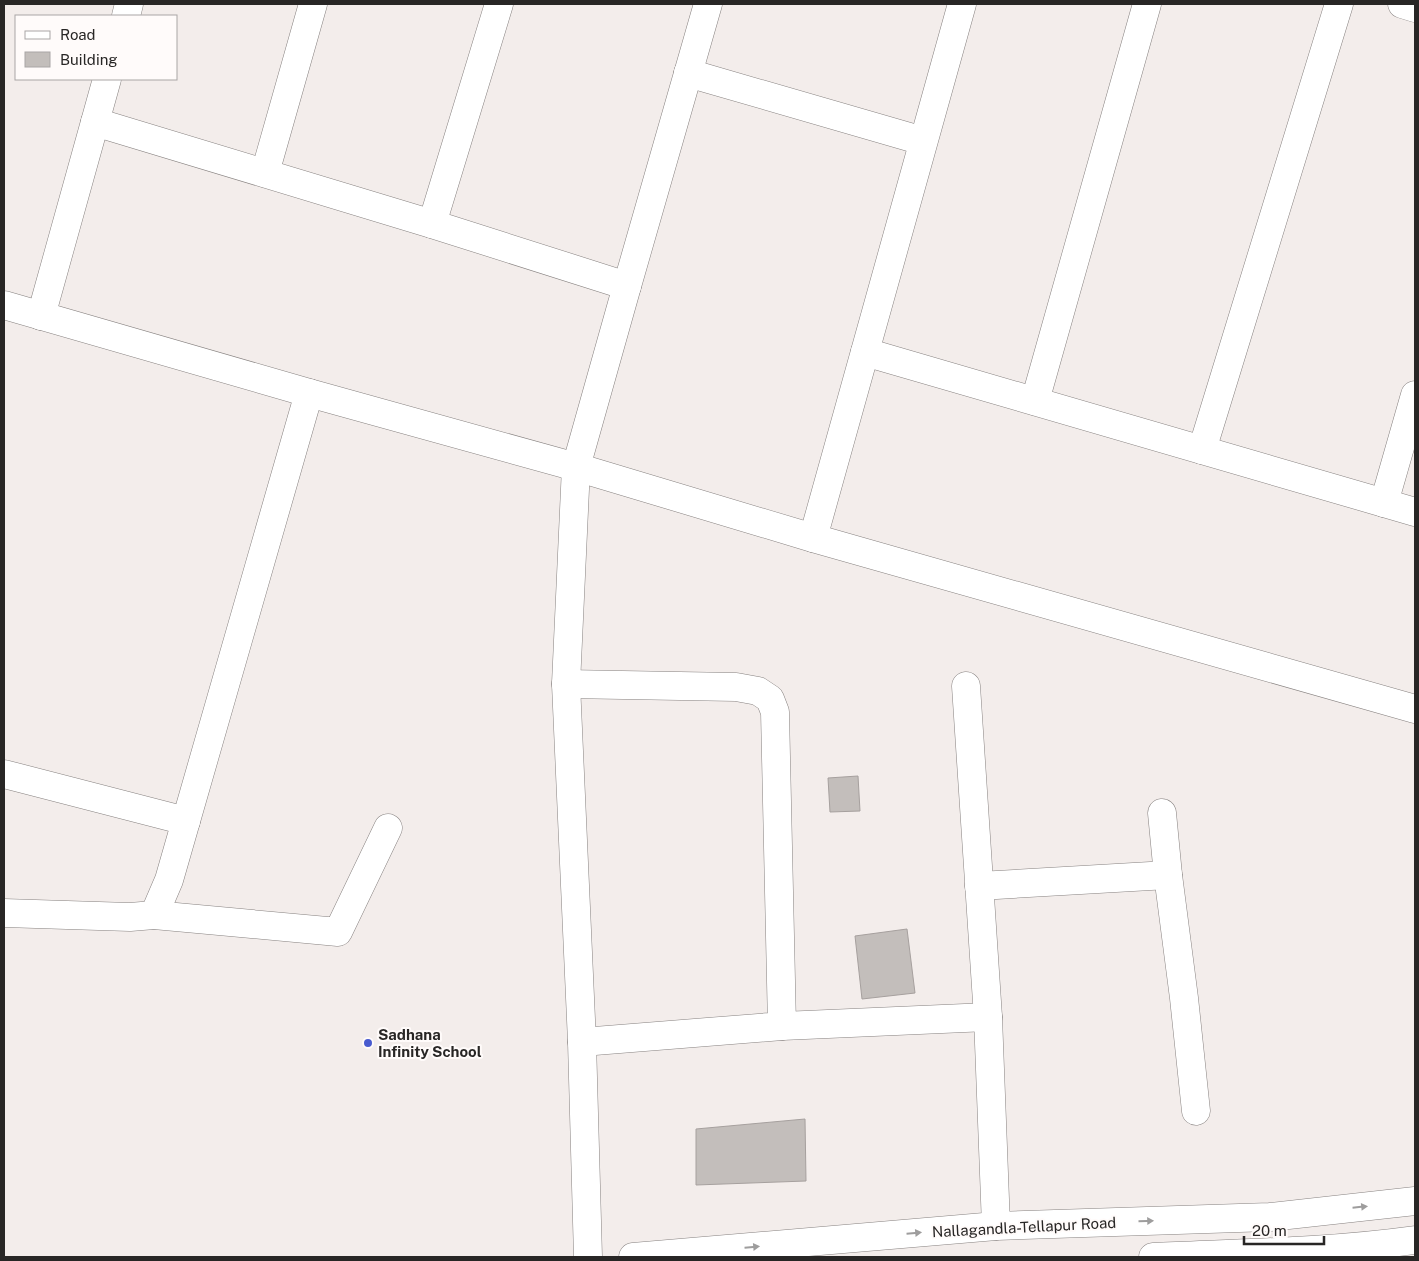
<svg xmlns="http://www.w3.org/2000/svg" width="1419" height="1261" font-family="'Public Sans',sans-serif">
  <rect width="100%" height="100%" fill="#f3edeb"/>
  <g fill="#c3bebb" stroke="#a6a09e">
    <polygon points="858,776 860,811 830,812 828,778"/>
    <polygon points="907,929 915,993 862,999 855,936"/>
    <polygon points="805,1119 806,1181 696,1185 696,1129"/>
  </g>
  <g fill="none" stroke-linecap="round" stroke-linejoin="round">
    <defs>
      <g id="minor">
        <polyline points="1402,4 1415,8"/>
        <polyline points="126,16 129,4"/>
        <polyline points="688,73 923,141"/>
        <polyline points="95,122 432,224 627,286"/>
        <polyline points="265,173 313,4"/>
        <polyline points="432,224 499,4"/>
        <polyline points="4,305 309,393 576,467 813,538 1415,709"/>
        <polyline points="41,316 107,79"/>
        <polyline points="865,352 1415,512"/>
        <polyline points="1035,401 1147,4"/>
        <polyline points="1202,450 1339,4"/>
        <polyline points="1384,503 1415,395"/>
        <polyline points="813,538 962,4"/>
        <polyline points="566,684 736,687 758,691 770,699 775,712 782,1026 582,1042"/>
        <polyline points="966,686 988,1017 996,1226"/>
        <polyline points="4,774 186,821"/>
        <polyline points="1162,813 1168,875 1184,998 1196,1111"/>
        <polyline points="979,886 1168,875"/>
        <polyline points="4,913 130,917 154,915 169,880 309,393"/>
        <polyline points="154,915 338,932 388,828"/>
        <polyline points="782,1026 988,1017"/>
        <polyline points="588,1257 582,1042 566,684 576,467 627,286 708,4"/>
        <polyline points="633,1257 996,1226 1270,1217 1415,1201"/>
        <path d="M1153,1257C1241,1253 1328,1252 1415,1240"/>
      </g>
    </defs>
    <use href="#minor" stroke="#878280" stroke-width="29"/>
    <use href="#minor" stroke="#fff" stroke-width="28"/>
  </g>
  <defs><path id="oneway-solid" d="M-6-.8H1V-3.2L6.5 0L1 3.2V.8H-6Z" transform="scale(1.25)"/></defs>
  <g fill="#9e9d9d">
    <use href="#oneway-solid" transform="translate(1360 1207) rotate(-6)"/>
    <use href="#oneway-solid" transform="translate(1146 1221) rotate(-2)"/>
    <use href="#oneway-solid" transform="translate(914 1233) rotate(-5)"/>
    <use href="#oneway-solid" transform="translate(752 1247) rotate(-5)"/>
  </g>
  <circle fill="#495bcf" stroke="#fffbfa" stroke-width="2" cx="368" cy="1043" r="5"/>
  <g text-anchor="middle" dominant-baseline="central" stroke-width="4" stroke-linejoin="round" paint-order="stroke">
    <g font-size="15" font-weight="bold" fill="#282625" stroke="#fffbfa" text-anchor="start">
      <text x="378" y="1034">Sadhana<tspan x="378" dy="17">Infinity School</tspan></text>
    </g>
    <g font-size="15" fill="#282625" stroke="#fffbfa">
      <text transform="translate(1024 1227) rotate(-3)">Nallagandla-Tellapur Road</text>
    </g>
  </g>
  <rect width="1419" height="1261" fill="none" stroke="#282625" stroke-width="10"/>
  <rect x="15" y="15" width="162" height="65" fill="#fffbfa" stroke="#a9a6a5"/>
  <rect x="25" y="31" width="25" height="8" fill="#ffffff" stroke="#a9a6a5"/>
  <text x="60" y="40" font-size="15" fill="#282625">Road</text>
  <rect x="25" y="52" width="25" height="15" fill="#c3bebb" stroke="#a9a6a5"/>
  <text x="60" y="65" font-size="15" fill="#282625">Building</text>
  <path d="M1244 1236v8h80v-8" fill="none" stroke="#282625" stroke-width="2.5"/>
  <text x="1252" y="1236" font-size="15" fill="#282625" stroke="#fffbfa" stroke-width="4" paint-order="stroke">20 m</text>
</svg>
